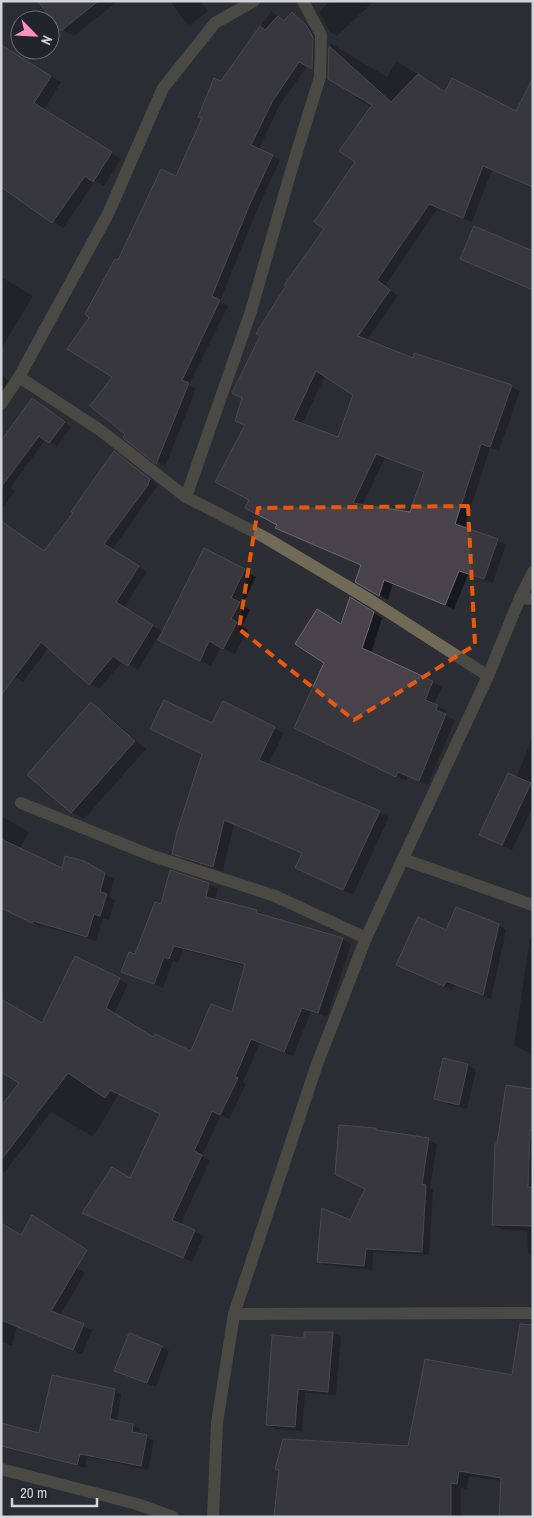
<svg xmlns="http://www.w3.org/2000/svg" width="534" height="1518" font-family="'Archivo Narrow',sans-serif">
  <rect width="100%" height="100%" fill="#2c2d35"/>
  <g fill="#0007" fill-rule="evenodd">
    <polygon points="40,1 118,1 74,36 62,30"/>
    <polygon points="170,1 200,1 208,11 190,25 186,23"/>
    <polygon points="330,1 374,1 337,36 330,32 319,12"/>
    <polygon points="271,11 285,21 292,14 313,29 320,42 320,72 308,65 279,106 259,149 280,160 257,210 220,301 228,306 189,385 196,389 165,467 125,437 127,433 114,376 91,318 118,262 176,178 221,83"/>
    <path d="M330,43L387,77L397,61L446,93L517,112L533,81V187L492,170L472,222L438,208L385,286L398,296L366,341L413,360L511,386L520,391L499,451L490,448L464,529L497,540L506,545L493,583L468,575L454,609L393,583L388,600L356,581L362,565L278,525L251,500L246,426L236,420L356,162L371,108L356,98L358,95L329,78ZM325,376L355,394L339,438L302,424ZM385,458L425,473L411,513L362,506Z"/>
    <polygon points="11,52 61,82 44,110 121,159 104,186 95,181 63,228 1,186"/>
    <polygon points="1,277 33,296 1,349"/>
    <polygon points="1,373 13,386 1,397"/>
    <polygon points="39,404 71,427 57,446 46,439 10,488 15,491 1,511 1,443"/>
    <polygon points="115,453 158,485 112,550 147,572 124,608 163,632 205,550 256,577 242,605 250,610 242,626 248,630 235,654 221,647 211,666 171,646 160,633 138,670 123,661 99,689 90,684 49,647 23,682 15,677 44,552 75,513"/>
    <polygon points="351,599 382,618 371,654 442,687 434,704 447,711 445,715 455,720 428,785 408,777 406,781 295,728 342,625"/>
    <polygon points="223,703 284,733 268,765 389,817 353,895 306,873 303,853 234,824 223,871 183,859 174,853 212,725"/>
    <polygon points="91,704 103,711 146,749 84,819 72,812 33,778"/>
    <polygon points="533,736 533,806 512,850 491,840"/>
    <polygon points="1,816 29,832 19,849 63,870 85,863 114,879 109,897 115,900 109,920 103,918 96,941 42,926 42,927 1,908"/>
    <polygon points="171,872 209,884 218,889 215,900 257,911 266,916 342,939 351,944 327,1017 311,1012 293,1056 260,1043 243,1082 246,1084 229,1119 221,1115 202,1156 210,1161 180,1225 204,1236 192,1262 93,1217 131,1180 161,1114 119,1094 93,1137 51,1112 4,1173 1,1171 1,1108 21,1082 43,1024 75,958 128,984 114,1014 154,1039 192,1052 233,1014 246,966 183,950 178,963 173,961 163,988 122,971 135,956 162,906"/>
    <polygon points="498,925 506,930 491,999 455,985 452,990 406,969 447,931"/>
    <polygon points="530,938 533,939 533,1055 514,1045"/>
    <polygon points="468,1065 476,1070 467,1109 444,1103 436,1099"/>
    <polygon points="533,1090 533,1255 528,1252 527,1231 503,1230 493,1225 498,1145"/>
    <polygon points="375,1129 380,1132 429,1140 437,1144 430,1188 433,1190 429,1255 373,1252 372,1270 326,1265 318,1261 351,1222 367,1189"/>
    <polygon points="1,1236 22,1236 31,1240 85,1273 60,1316 92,1330 82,1354 17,1327 12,1346 1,1342"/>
    <polygon points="305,1333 333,1333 341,1337 336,1395 305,1393 302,1431 275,1429 267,1424 305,1339"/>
    <polygon points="161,1347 169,1351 156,1387 116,1370"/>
    <polygon points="513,1377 502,1481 469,1476 467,1489 461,1488 461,1517 276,1517 409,1447"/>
    <polygon points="114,1390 121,1394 117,1422 133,1425 140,1429 139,1435 147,1437 154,1441 148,1470 87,1457 85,1468 1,1447 1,1425 40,1435"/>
    <polygon points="1,1514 12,1515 14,1517 1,1517"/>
  </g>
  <g fill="#48434a" stroke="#6f6a71" fill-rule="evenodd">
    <polygon points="38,1 98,1 61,31"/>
    <polygon points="292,12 307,26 313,37 312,69 299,62 272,102 251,145 273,155 249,206 212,296 220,300 182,380 189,383 156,464 123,438 125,434 90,406 112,377 67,349 89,318 85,314 115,259 118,260 161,169 176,176 202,118 198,117 214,78 221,81 260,26 265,30 278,16 284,21"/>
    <polygon points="1,45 51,76 34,103 112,152 93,182 85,176 52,223 1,187"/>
    <path d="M329,46L391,102L418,74L445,92L452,78L516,111L533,78V187L483,166L463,218L429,204L377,280L390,290L358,336L413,358L414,353L512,385L490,447L481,444L455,524L498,539L484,579L459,571L445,605L384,580L379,596L355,582L361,565L275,528L277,525L245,508L249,500L215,482L245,425L235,421L242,398L232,393L260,336L256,333L286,286L284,285L324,229L314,222L355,162L339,151L372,105L328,79ZM316,371L353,395L338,437L293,420ZM376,454L424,472L410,512L353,503Z"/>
    <polygon points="474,226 533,251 533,290 460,259"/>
    <polygon points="32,398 65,422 49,443 39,436 1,487 1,441"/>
    <polygon points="114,451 150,479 148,485 104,544 139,566 116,602 153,625 128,666 113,656 89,685 41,642 1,695 1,521 44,551 73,513 71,512"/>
    <polygon points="204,548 245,569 231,598 240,602 231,619 237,622 223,649 209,641 200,661 158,640"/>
    <polygon points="350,597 374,612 362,648 433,681 425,700 438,705 436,710 446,714 419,781 398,772 396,777 294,728 324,663 295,644 317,609 341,624"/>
    <polygon points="164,700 212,723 223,701 275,727 259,760 380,811 343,890 295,868 302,853 224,820 213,867 172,854 177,832 202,754 150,729"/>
    <polygon points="91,702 135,741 71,813 27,775"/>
    <polygon points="508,773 531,783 502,845 479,835"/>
    <polygon points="1,839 62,868 65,856 84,861 105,873 100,892 107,894 100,916 94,914 87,937 33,921 32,923 1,908"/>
    <polygon points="170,870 209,883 206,897 257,910 257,913 343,938 318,1013 302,1008 284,1052 251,1039 235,1077 238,1078 220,1115 212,1111 194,1151 202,1155 172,1220 195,1230 183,1258 82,1213 112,1167 130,1178 160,1114 110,1090 105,1098 68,1073 1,1160 1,1106 19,1083 1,1072 1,999 42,1023 75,956 120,978 106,1008 153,1037 155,1034 191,1051 211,1004 232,1012 245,964 174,946 169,959 164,957 154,984 121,972 129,952 135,954 155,902 161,904"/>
    <polygon points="456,907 499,924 483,995 446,981 444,986 396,965 418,917 446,930"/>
    <polygon points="443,1058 468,1064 459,1105 434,1099"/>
    <polygon points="506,1085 533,1089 533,1130 530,1130 528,1187 533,1187 533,1226 492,1225 495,1144 497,1144"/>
    <polygon points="339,1125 376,1128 376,1130 429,1138 422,1184 426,1185 422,1252 366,1249 364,1266 317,1262 322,1208 350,1220 365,1189 335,1174"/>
    <polygon points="32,1215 87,1250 51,1311 84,1324 73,1350 1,1320 1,1223 21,1235"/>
    <polygon points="520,1324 533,1325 533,1517 499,1517 501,1478 459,1471 457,1484 451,1483 451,1517 274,1517 279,1470 275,1469 283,1439 408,1446 425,1359 512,1375"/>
    <polygon points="304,1332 333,1332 328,1392 298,1389 295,1427 266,1425 272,1335 304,1338"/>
    <polygon points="129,1333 162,1346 147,1383 114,1371"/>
    <polygon points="52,1375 115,1389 110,1419 133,1424 132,1432 147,1435 141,1466 80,1454 77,1465 1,1446 1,1423 39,1433"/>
  </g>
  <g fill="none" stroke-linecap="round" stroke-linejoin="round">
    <g stroke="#716a56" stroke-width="12">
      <polyline points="19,377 100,430 186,497 266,538 370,600 488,676"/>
      <polyline points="1,404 19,377 108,214 163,88 215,23 254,1"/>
      <polyline points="186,497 251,311 291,171 320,77 321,35 303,1"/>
      <polyline points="520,598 533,599"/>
      <polyline points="21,803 153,856 275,896 366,938"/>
      <polyline points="403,859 533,905"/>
      <polyline points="234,1314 533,1313"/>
      <polyline points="1,1469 137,1504 173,1517"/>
      <polyline points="213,1517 217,1423 234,1314 316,1067 366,938 488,676 520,598 533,572"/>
    </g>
  </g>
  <path d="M0 0H534V1518H0ZM468,506L475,645L354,720L239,629L258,508Z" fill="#2c2d35" fill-opacity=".55" fill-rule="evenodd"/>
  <path fill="none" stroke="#e8590c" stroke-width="4" stroke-dasharray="10 6" stroke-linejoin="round" d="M468,506L475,645L354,720L239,629L258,508Z"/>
  <rect width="534" height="1518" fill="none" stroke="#d2d3d8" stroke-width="5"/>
  <g transform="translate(35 35) rotate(114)"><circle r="24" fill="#22242b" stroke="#686a70"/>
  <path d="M0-4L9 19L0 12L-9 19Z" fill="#fc8fc2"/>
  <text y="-8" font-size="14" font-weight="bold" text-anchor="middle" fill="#d2d3d8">N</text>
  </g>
  <path d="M12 1498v8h85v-8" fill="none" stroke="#d2d3d8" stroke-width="2.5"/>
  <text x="20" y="1498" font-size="15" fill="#d2d3d8" stroke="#22242b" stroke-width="4" paint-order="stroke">20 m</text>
</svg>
